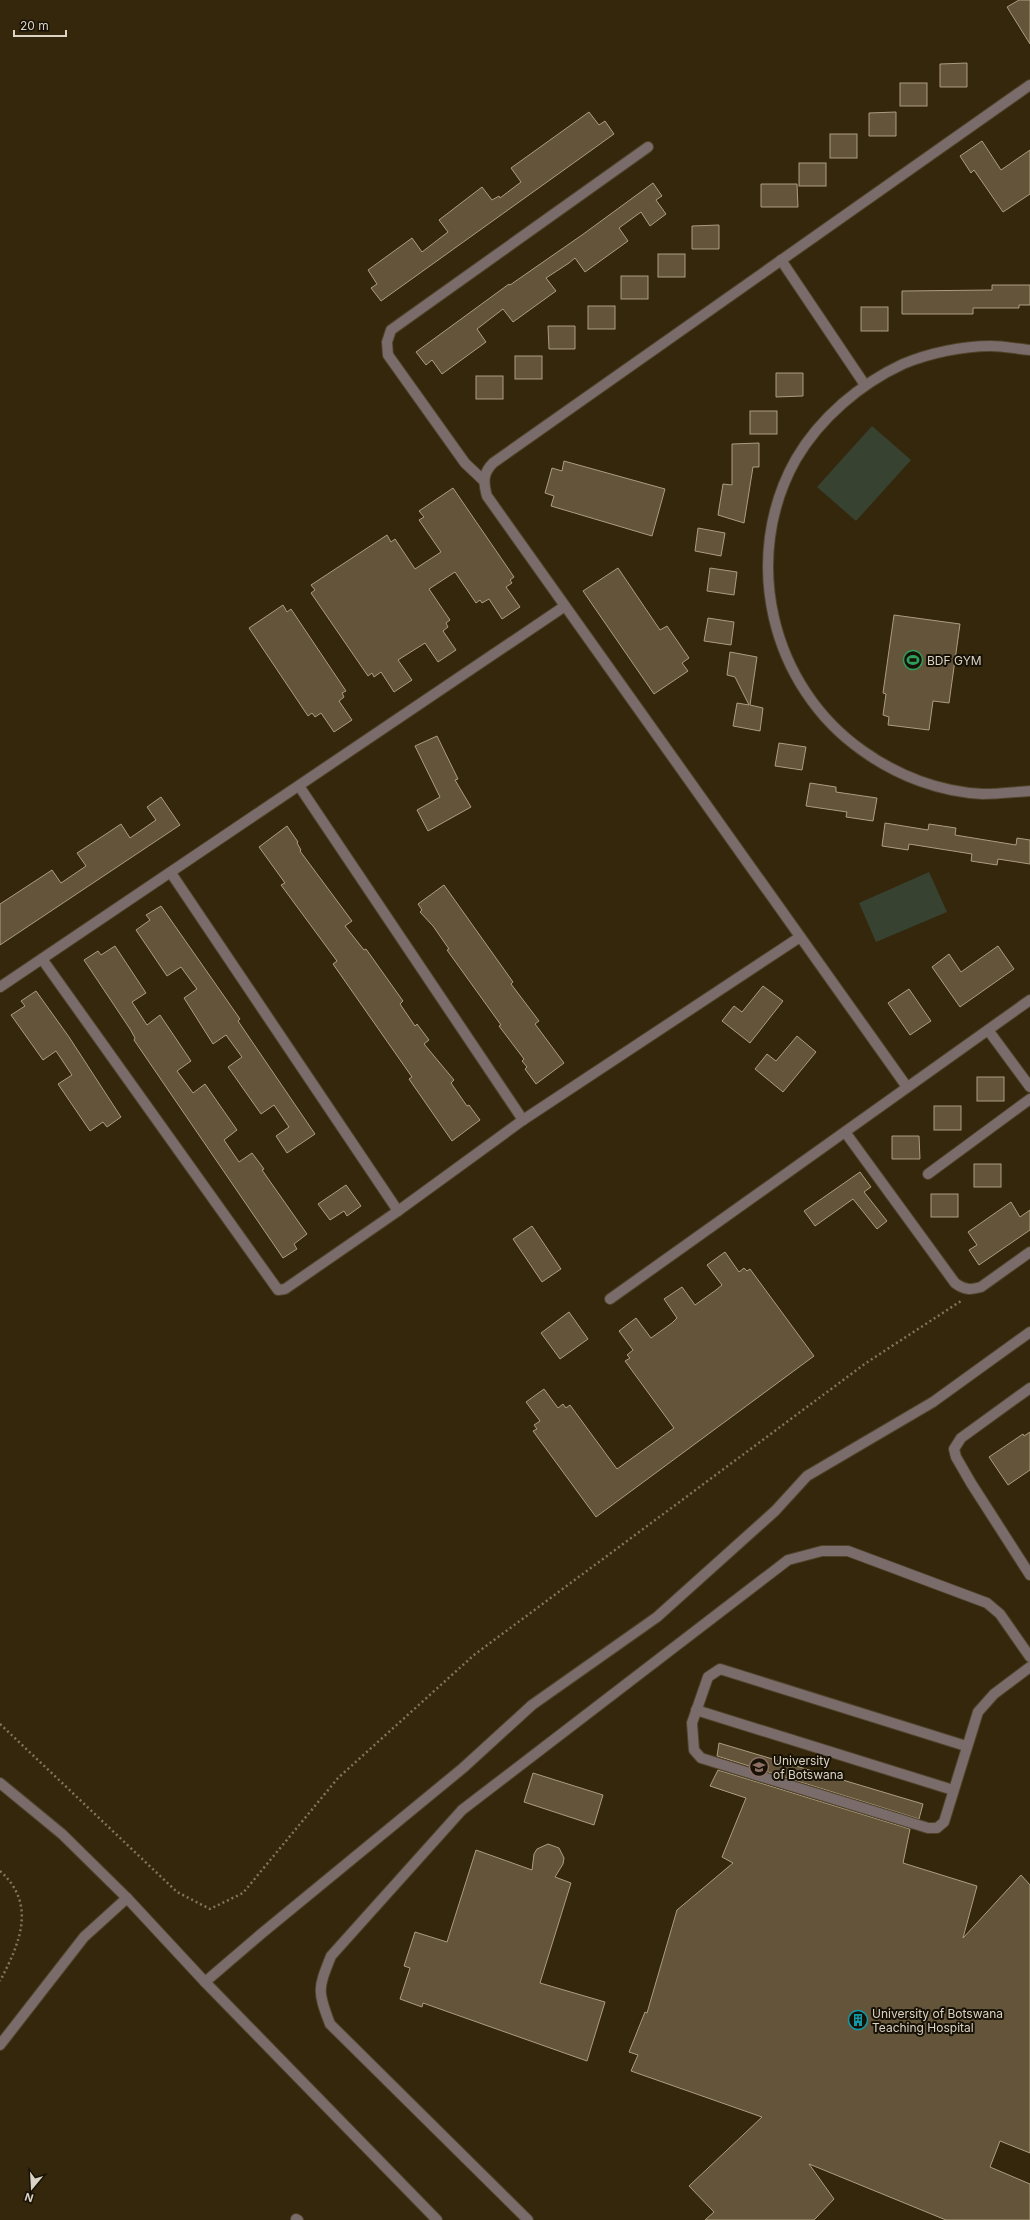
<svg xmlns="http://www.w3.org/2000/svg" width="1030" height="2220" font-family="Inter,sans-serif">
  <rect width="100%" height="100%" fill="#34270c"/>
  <g fill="#374231">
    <polygon points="872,426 911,460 856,521 817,487"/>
    <polygon points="929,872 947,912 876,942 859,903"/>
  </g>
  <g fill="#64553a" stroke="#ad9d7f">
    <polygon points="1019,0 1030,0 1030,44 1007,7"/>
    <polygon points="967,63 967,87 940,87 940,64"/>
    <rect x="900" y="83" width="27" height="23"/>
    <polygon points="589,112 599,125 605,121 614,134 381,301 371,288 377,284 368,270 412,238 422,252 448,232 439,220 482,187 492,200 499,196 500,198 521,182 511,168"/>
    <polygon points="896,112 896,136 869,136 869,113"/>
    <rect x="830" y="134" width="27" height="24"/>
    <polygon points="982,141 1001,170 1030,150 1030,194 1003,212 974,170 971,173 960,156"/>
    <rect x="799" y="163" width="27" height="23"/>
    <polygon points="653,183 662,196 656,200 666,214 650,226 641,212 619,228 628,241 585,272 575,258 569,263 546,278 556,291 513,322 503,309 477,329 486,342 442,374 432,360 426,365 416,352 509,284 510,285 582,235"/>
    <polygon points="761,184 797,184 798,207 761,207"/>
    <polygon points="719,225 719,249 692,249 692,226"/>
    <rect x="658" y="254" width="27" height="23"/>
    <rect x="621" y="276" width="27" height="23"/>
    <polygon points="992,285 1030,285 1030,305 1019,305 1019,308 973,308 973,314 902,314 902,291 992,290"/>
    <rect x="588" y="306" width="27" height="23"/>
    <rect x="861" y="307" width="27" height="24"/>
    <polygon points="548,326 575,326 575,349 549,349"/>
    <rect x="515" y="356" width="27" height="23"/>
    <polygon points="776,373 803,373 803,396 776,397"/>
    <rect x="476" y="376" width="27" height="23"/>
    <rect x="750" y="411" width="27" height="23"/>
    <polygon points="759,443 759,467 753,467 744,523 718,515 723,484 732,485 732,444"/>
    <polygon points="564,461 665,489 652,536 551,506 554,496 545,493 552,468 562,471"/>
    <polygon points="453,488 514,577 510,580 512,583 506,587 520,607 502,619 489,599 482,603 480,600 476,603 455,572 429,589 450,620 446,623 448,627 443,631 456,650 438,662 425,643 398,660 412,680 394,692 381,672 374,677 372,673 368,676 311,593 315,590 311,585 387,535 391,542 395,539 415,569 441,552 419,520 424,517 419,511"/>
    <polygon points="698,528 725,533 721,556 695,551"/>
    <polygon points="618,568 660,630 667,626 689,658 682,663 688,671 654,694 583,591"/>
    <polygon points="710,568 737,572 734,595 707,591"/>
    <polygon points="283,605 287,612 291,609 346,691 342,693 344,697 339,701 352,720 334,732 321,713 315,717 312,713 308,716 249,628"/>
    <polygon points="894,615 960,624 949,703 933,701 929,730 888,725 889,717 883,715 886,694 883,693"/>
    <polygon points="708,618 734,622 731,645 704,641"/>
    <polygon points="730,652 757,657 750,705 763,708 760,731 733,726 737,703 749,705 735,677 727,675"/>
    <polygon points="437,736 458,779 455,780 471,807 428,831 417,810 440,797 415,746"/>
    <polygon points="779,743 806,747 802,770 775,766"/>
    <polygon points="810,783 836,787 836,792 877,798 873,821 846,817 847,812 806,806"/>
    <polygon points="161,797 180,825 0,945 0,904 52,870 61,883 86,866 77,853 106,834 121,824 130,838 156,820 147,807"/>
    <polygon points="885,823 928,830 929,824 956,828 955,835 1016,845 1017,838 1030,840 1030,864 998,859 997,865 971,861 972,854 909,844 908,850 882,846"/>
    <polygon points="287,826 298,842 297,843 301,850 300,851 352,921 345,926 364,950 366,949 403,1001 400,1004 415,1026 417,1024 429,1040 424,1044 454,1080 451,1083 467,1106 469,1105 480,1120 452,1141 409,1079 412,1077 333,964 337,961 281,885 285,883 259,847"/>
    <polygon points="444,885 513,982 511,984 539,1021 535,1024 564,1063 536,1084 525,1069 527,1067 522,1061 524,1059 499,1026 501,1025 447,950 449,949 433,926 420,912 422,910 418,904"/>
    <polygon points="161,906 240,1019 238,1021 315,1134 287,1153 276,1136 289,1127 274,1105 261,1114 228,1067 242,1057 226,1035 213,1044 184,998 197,989 181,967 167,976 136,930 150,920 146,915"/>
    <polygon points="115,946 146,993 132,1002 147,1025 160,1015 191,1061 177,1071 193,1093 205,1084 237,1130 224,1140 239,1162 252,1153 264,1169 262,1170 307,1234 294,1244 297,1249 283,1258 134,1040 135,1038 130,1029 84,960 98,951 101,955"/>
    <polygon points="998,946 1014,969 960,1007 932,967 949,954 961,972"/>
    <polygon points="763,986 783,1001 750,1043 722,1021 734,1006 742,1012"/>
    <polygon points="909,989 931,1021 910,1035 888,1003"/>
    <polygon points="36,991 69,1037 121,1117 107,1127 103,1122 90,1131 58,1084 72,1075 56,1051 43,1060 11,1015 25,1006 21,1001"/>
    <polygon points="797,1036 816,1052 783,1092 755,1069 767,1054 776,1061"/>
    <rect x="977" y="1077" width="27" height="24"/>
    <rect x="934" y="1106" width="27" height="24"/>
    <polygon points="892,1136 919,1136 920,1159 892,1159"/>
    <rect x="974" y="1164" width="27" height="23"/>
    <polygon points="860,1172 871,1187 864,1192 887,1221 877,1229 853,1199 815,1226 804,1211"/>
    <polygon points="346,1185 361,1206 347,1216 344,1211 330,1220 318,1204"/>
    <rect x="931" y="1194" width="27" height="23"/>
    <polygon points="1011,1202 1020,1217 1030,1210 1030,1230 979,1265 969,1250 977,1245 968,1232"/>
    <polygon points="532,1226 561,1269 542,1282 513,1239"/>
    <polygon points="725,1252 739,1272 744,1268 747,1271 750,1269 814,1356 596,1517 533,1431 537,1429 534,1425 540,1421 526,1402 544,1389 558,1408 563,1404 566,1408 570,1405 617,1469 674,1428 625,1361 630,1358 627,1355 633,1350 619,1331 636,1318 651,1338 672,1323 677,1318 664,1299 682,1287 695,1305 716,1290 722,1285 707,1265"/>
    <polygon points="569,1312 588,1339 560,1359 541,1333"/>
    <polygon points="1030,1432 1030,1470 1008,1485 989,1457 1023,1434 1024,1436"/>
    <polygon points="719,1743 923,1804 919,1819 717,1756"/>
    <polygon points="718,1770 910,1829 903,1863 977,1886 963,1938 1021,1875 1030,1885 1030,2153 1000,2141 990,2167 1030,2184 1030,2220 946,2220 809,2164 834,2199 814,2220 705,2220 714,2212 689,2186 762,2117 631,2071 638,2055 629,2052 645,2012 647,2013 677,1910 733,1863 722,1857 746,1798 710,1786"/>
    <polygon points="533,1773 603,1795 594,1825 524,1802"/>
    <polygon points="548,1844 559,1848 564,1858 563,1864 555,1877 571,1883 540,1983 605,2002 587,2061 423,2003 422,2007 400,1999 410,1968 404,1966 415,1932 447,1942 476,1850 532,1870 534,1854 537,1849"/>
  </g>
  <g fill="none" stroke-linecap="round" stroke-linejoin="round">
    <defs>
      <g id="minor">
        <polyline points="781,260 865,385"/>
        <path d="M1030,350C1017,349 1004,346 991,346C963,346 929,353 903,364C860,384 820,418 796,459C740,558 771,687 863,751C898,776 940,792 983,794C998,794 1015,792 1030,791"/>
        <polyline points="484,481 465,463 388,355 387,342 391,330 648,147"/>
        <polyline points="299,786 523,1120"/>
        <polyline points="171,873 398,1211"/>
        <polyline points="42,959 278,1290 285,1289 398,1211 523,1120 800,937"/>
        <polyline points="0,987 565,606"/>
        <polyline points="988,1030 1030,1087"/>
        <path d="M907,1087L487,496C483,482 483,473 493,463L1030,85"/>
        <path d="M845,1132L955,1283C964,1290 971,1290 981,1287L1030,1252"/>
        <polyline points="928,1174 1030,1099"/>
        <polyline points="610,1299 1030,1000"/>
        <polyline points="1030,1388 961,1438 954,1449 956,1457 971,1483 1030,1575"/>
        <polyline points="696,1710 953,1790"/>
        <polyline points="966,1746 720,1669 708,1677 692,1723 694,1750 701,1758 928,1828 937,1828 944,1822 978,1712 994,1694 1030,1667"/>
        <polyline points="0,1783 62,1834 127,1898 205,1982 437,2220"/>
        <polyline points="205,1982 261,1934 463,1768 532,1705 657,1617 775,1511 807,1476 933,1402 1030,1332"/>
        <polyline points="0,2045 84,1937 127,1898"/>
        <polyline points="296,2219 298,2220"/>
        <path d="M528,2220L330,2024C317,1990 318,1989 331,1956L462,1810L788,1560L822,1551H848L987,1603L1000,1614L1030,1657"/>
      </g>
    </defs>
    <use href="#minor" stroke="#4f4329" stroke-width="12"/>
    <g stroke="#807560" stroke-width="2.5" stroke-dasharray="2 3" stroke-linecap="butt">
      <polyline points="0,1724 177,1892 210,1909 243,1893 338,1778 474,1655 866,1363 961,1301"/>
      <path d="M0,1871C37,1904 20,1943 0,1981"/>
    </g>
    <use href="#minor" stroke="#7a6c6b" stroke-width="10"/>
  </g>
  <defs>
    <symbol id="stadium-ring" viewBox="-11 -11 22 22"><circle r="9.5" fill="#171106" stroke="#2e9e5b" stroke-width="1.5"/><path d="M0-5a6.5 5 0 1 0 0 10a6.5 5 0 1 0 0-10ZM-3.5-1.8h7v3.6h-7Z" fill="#2e9e5b"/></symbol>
    <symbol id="university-ring" viewBox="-11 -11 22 22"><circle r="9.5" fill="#171106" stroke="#8d6e63" stroke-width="1.5"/><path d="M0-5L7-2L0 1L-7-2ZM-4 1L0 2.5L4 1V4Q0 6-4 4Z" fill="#8d6e63"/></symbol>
    <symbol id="building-ring" viewBox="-11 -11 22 22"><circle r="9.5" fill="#171106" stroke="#0f9aa8" stroke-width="1.5"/><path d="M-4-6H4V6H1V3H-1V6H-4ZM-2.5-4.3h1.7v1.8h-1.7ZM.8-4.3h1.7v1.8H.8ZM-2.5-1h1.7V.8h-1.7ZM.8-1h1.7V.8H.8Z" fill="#0f9aa8"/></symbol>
  </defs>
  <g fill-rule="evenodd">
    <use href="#stadium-ring" x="902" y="649" width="22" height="22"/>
    <use href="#university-ring" x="748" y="1756" width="22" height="22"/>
    <use href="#building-ring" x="847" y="2009" width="22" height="22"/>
  </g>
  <g text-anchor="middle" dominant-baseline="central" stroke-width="4" stroke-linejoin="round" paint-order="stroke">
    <g font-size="12" fill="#dbd3c4" stroke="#171106" text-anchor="start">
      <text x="927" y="660">BDF GYM</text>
      <text x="773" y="1760">University<tspan x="773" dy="14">of Botswana</tspan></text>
      <text x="872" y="2013">University of Botswana<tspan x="872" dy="14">Teaching Hospital</tspan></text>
    </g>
  </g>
  <g transform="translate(32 2188) rotate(198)" stroke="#171106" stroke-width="3" paint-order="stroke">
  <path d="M0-3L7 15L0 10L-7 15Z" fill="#dbd3c4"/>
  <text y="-6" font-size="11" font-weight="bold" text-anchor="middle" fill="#dbd3c4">N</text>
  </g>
  <path d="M14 30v6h52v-6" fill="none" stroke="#dbd3c4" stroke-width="2"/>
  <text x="20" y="30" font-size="12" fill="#dbd3c4" stroke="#171106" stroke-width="3" paint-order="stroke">20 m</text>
</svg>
